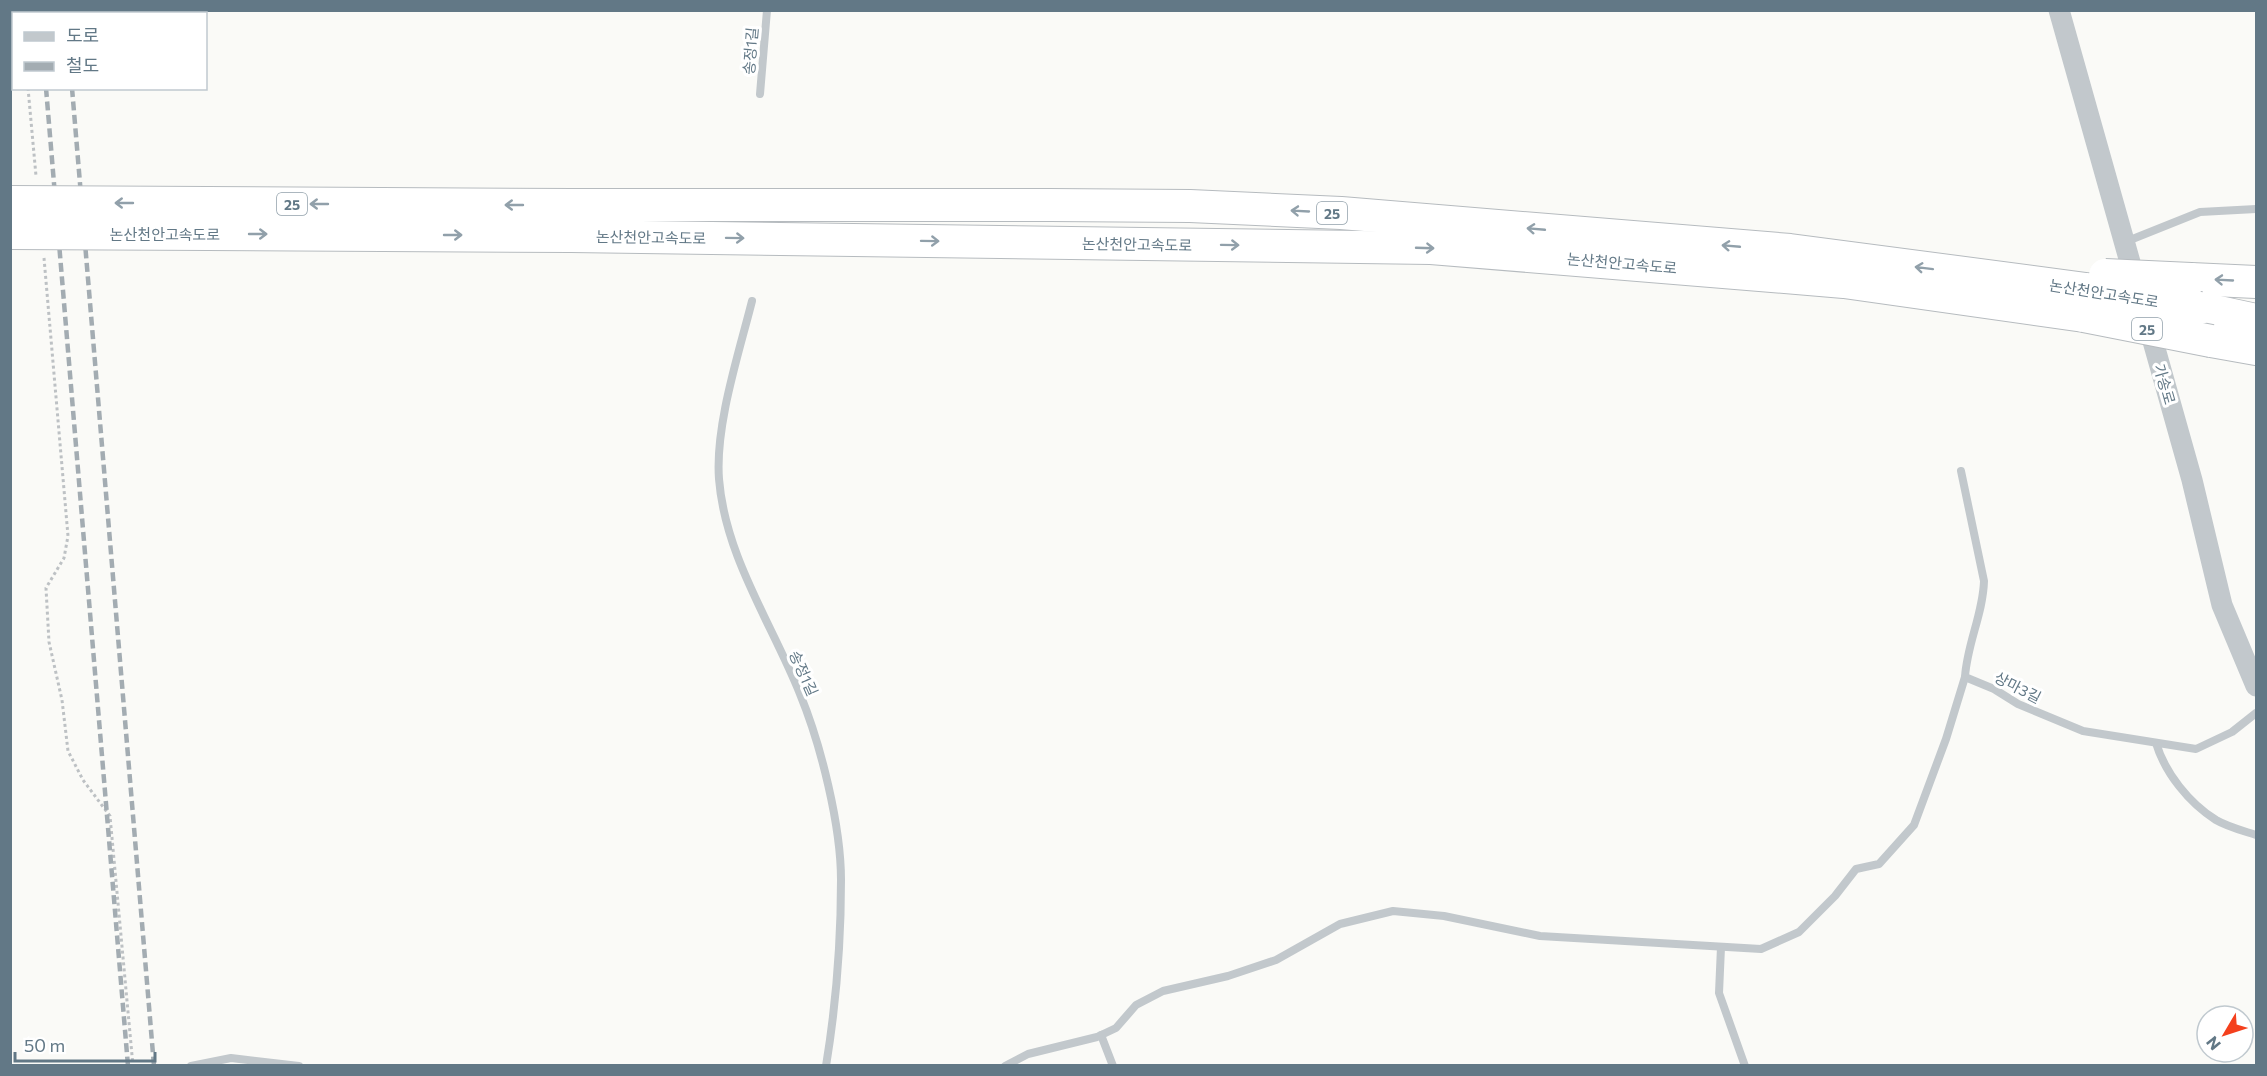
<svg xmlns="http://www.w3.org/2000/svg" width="2267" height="1076" font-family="Commissioner,'Noto Sans KR',sans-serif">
  <rect width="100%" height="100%" fill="#fafaf7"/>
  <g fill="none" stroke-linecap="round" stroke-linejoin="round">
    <defs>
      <g id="motorway">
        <polyline points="573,205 1050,205 1190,206 1341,213 1790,250 2086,289"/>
        <polyline points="571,236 1431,248 1844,282 2084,316"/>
        <polyline points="2191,279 2256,282"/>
        <polyline points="2200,308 2256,320"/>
        <polyline points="2211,341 2256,349"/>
      </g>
    </defs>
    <use href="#motorway" stroke="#b6bbbf" stroke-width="34"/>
    <g stroke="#bdc1c4" stroke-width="3" stroke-dasharray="3 3" stroke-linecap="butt">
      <polyline points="28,88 36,176"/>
      <polyline points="44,258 68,536 64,558 46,588 49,642 62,700 68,751 83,780 110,816 133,1066"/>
    </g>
    <g stroke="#c2c8cc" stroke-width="8">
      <polyline points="10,22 14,18"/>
      <polyline points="760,94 767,10"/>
      <polyline points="2125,242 2200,212 2256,209"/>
      <path d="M752,301C739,353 715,425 719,479C725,556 772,624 800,694C821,745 841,826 841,880C841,942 836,1005 826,1066"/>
      <path d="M1961,471L1984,581C1983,614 1967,644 1965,677L1994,689L2018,704L2083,731L2196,749L2232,732L2256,713"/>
      <path d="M2156,743C2165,773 2189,803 2216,820C2228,827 2244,831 2256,835"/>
      <polyline points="1721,947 1719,993 1745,1066"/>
      <polyline points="1101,1035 1113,1066"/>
      <polyline points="191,1066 231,1058 299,1066"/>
      <polyline points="1005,1066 1028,1054 1097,1037 1116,1028 1136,1005 1163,991 1228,976 1276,960 1340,924 1393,911 1444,916 1540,936 1761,949 1799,932 1835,896 1856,869 1879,864 1914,825 1946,739 1965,677"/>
    </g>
    <g stroke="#c2c8cc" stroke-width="21">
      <polyline points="2059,10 2137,287"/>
      <polyline points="2147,320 2192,480 2222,605 2256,686"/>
    </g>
    <use href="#motorway" stroke="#fff" stroke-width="32"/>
    <g stroke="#a3acb2" stroke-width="4.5" stroke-dasharray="9 4.5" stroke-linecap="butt">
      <polyline points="40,10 40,14"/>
      <polyline points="65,10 65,14"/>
      <polyline points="46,88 128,1066"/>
      <polyline points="72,88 154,1066"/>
    </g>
    <defs>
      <g id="motorway-bridge">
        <polyline points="10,202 573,205"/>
        <polyline points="10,233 571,236"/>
        <polyline points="2105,275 2191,279"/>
        <polyline points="2086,289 2200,308"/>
        <polyline points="2084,316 2211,341"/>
      </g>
    </defs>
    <use href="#motorway-bridge" stroke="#b6bbbf" stroke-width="34" stroke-linecap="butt"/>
    <use href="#motorway-bridge" stroke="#fff" stroke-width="32"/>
  </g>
  <defs><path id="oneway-shaft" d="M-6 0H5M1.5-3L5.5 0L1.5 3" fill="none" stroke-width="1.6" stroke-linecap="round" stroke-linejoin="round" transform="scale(1.5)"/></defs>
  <g stroke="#91a0aa">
    <use href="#oneway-shaft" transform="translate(124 203) rotate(-180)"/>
    <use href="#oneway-shaft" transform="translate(319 204) rotate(-180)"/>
    <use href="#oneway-shaft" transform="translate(514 205) rotate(-180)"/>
    <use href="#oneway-shaft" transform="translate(1300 211) rotate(-177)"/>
    <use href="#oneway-shaft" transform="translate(1536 229) rotate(-175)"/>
    <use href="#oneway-shaft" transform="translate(258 234)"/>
    <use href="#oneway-shaft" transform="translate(453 235)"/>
    <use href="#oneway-shaft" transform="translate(735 238) rotate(1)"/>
    <use href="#oneway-shaft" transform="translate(930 241) rotate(1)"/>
    <use href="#oneway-shaft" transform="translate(1230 245) rotate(1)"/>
    <use href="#oneway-shaft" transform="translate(1731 246) rotate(-175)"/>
    <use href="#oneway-shaft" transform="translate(1425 248) rotate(2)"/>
    <use href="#oneway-shaft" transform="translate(1924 268) rotate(-173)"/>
    <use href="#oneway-shaft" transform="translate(2224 280) rotate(-177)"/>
  </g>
  <g text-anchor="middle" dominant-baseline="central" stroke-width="6" stroke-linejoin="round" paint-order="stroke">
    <g fill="#fff" stroke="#91a0aa" stroke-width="1.5">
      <rect x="277" y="193" width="30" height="22" rx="4.5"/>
      <rect x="1317" y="202" width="30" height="22" rx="4.5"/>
      <rect x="2132" y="318" width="30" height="22" rx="4.5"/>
    </g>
    <g font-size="14" font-weight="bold" fill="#627886">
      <text x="292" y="204">25</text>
      <text x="1332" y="213">25</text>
      <text x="2147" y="329">25</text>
    </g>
    <g font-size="15" fill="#627886" stroke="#fff">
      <text transform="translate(750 51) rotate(-85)">송정1길</text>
      <text x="165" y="234">논산천안고속도로</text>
      <text transform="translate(651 237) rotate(1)">논산천안고속도로</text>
      <text transform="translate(1137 244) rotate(1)">논산천안고속도로</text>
      <text transform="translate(1622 263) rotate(5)">논산천안고속도로</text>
      <text transform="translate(2104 293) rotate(9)">논산천안고속도로</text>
      <text transform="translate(2165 384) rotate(74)">가송로</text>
      <text transform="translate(804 673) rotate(66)">송정1길</text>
      <text transform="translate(2018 687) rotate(27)">상마3길</text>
    </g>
  </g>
  <rect width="2267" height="1076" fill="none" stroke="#627886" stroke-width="24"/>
  <rect x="12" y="12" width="195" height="78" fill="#ffffff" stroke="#c0c9cf" stroke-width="1.5"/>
  <rect x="24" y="32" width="30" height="9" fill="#c2c8cc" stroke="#c0c9cf" stroke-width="1.5"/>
  <text x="66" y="42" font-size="18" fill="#627886">도로</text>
  <rect x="24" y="62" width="30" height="9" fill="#a3acb2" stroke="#c0c9cf" stroke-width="1.5"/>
  <text x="66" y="72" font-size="18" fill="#627886">철도</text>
  <g transform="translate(2225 1034) rotate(231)"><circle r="28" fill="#ffffff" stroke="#c0c9cf" stroke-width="1.5"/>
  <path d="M0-4.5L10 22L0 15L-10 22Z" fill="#f4401d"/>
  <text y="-9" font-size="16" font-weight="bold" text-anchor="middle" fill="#627886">N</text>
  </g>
  <path d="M15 1052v9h140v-9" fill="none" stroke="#627886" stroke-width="3"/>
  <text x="24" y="1052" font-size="18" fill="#627886" stroke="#ffffff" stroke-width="4.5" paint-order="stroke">50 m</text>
</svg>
